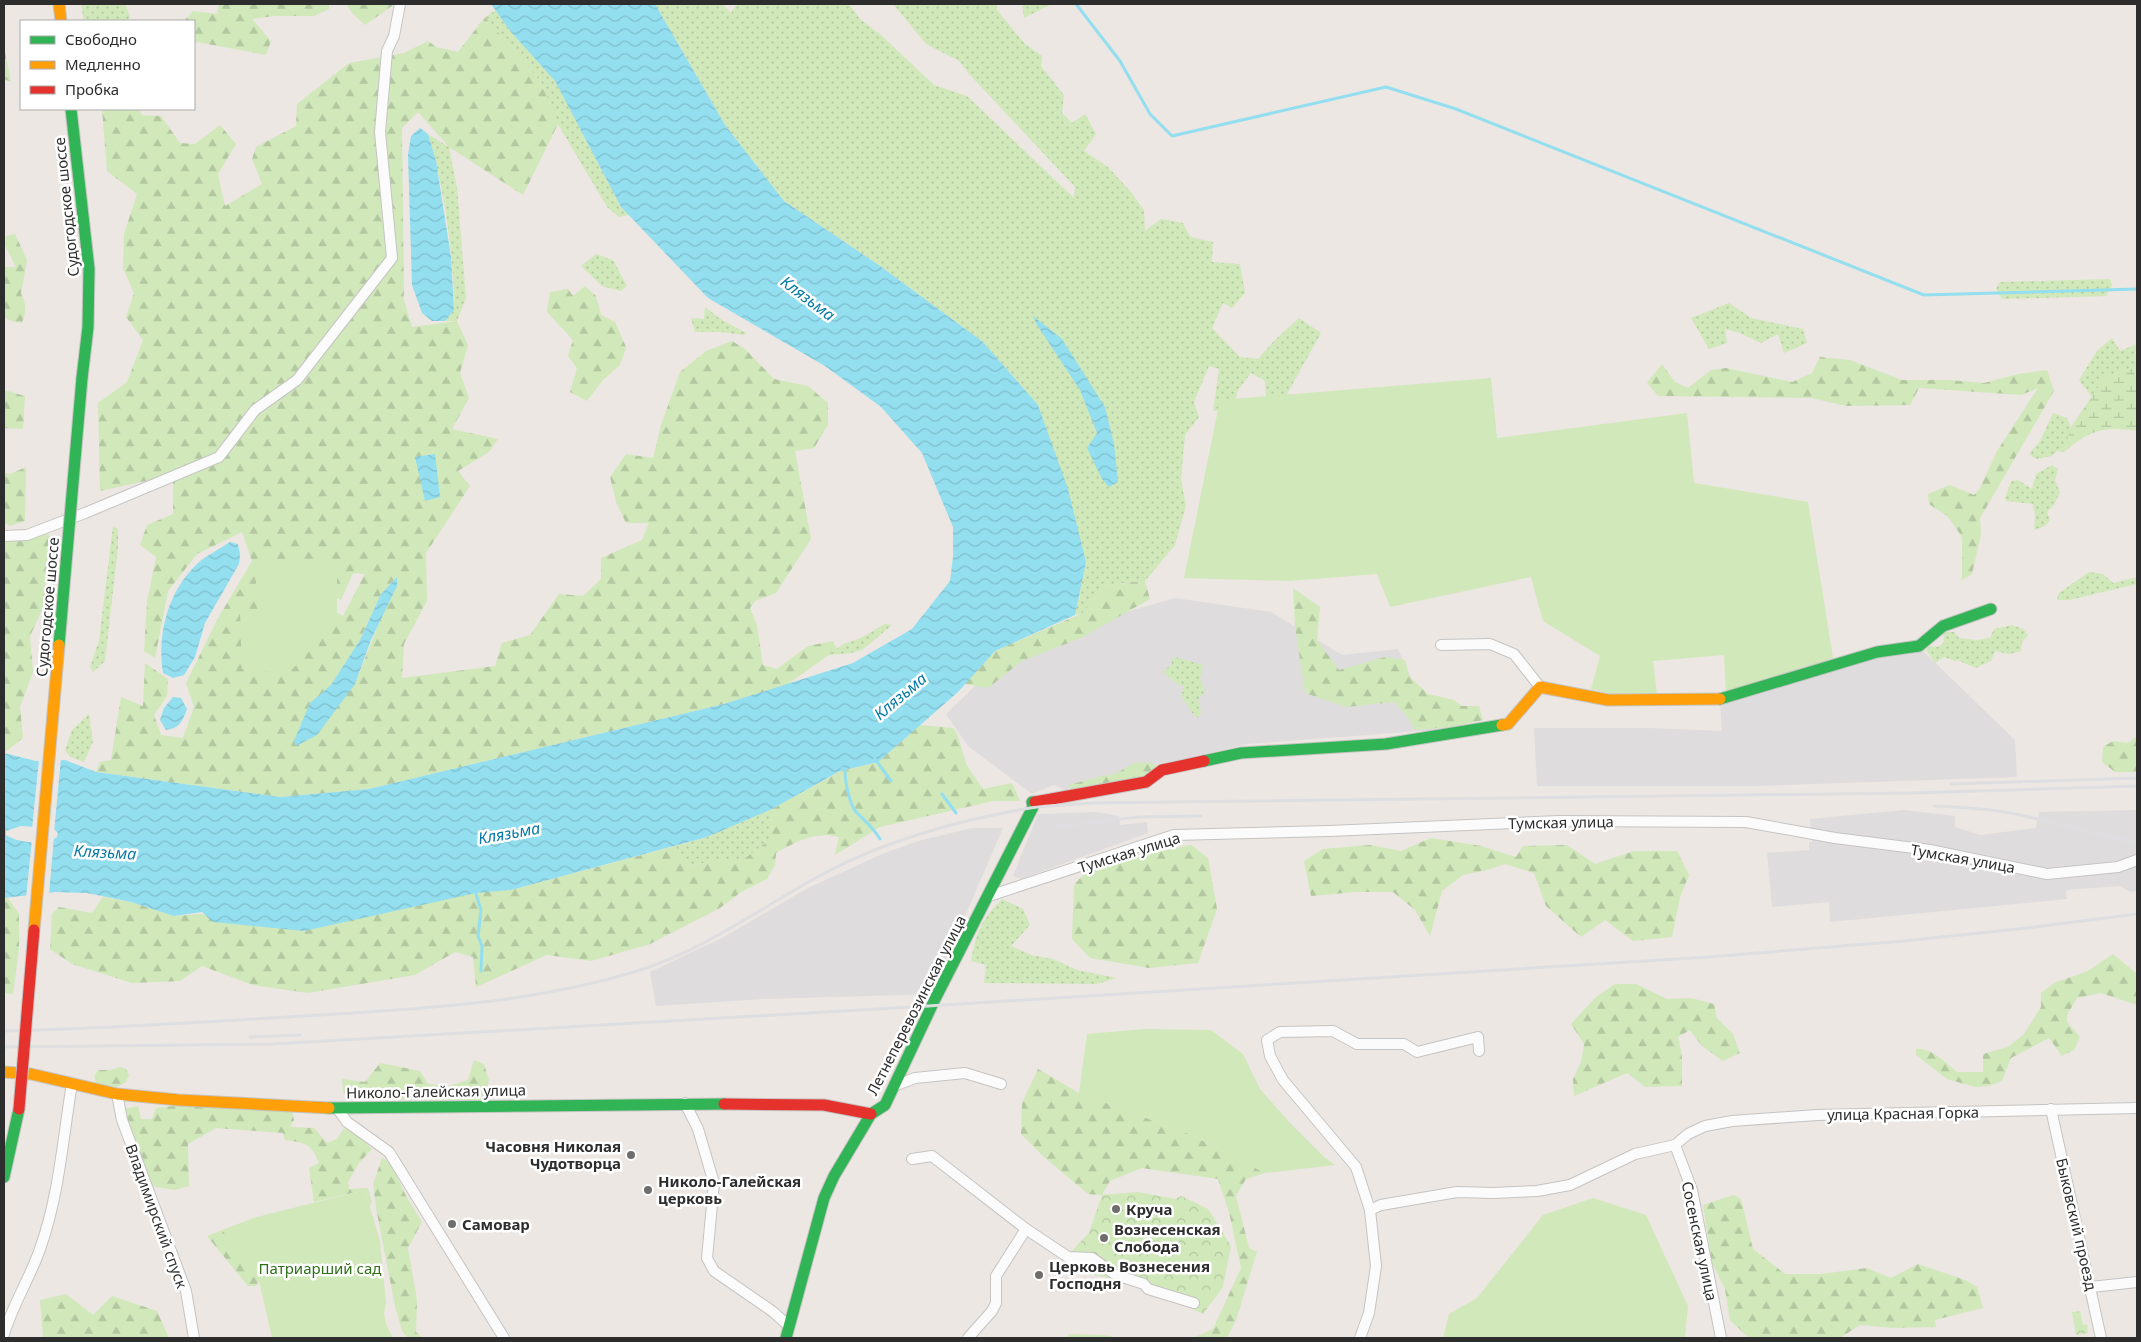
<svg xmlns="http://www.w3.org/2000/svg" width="2141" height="1342" font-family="'Noto Sans',sans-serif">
  <defs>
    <pattern id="grass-dots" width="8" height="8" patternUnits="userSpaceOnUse" patternTransform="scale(1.25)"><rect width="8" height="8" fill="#d0e8ba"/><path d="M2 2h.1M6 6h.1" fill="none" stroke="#b3c7a0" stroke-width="1.8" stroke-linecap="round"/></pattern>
    <pattern id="forest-firs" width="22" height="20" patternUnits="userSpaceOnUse" patternTransform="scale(1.25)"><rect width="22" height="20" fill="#d0e8ba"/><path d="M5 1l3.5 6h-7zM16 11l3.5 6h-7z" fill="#b3c7a0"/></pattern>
    <pattern id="wetland-marsh" width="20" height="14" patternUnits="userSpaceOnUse" patternTransform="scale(1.25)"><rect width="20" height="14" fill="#d0e8ba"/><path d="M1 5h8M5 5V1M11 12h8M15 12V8" fill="none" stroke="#b3c7a0"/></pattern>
    <pattern id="park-crowns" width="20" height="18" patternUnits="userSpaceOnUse" patternTransform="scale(1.25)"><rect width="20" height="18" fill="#d0e8ba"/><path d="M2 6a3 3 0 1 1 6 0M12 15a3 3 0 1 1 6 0" fill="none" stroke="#b3c7a0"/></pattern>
    <pattern id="water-waves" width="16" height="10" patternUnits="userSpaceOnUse" patternTransform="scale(1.25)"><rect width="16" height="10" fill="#93deef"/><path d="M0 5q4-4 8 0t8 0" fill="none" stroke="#7fbfcd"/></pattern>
  </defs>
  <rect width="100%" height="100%" fill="#ece7e2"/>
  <g fill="#dfdcde">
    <polygon points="1175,598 1271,612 1342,655 1398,649 1435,730 1247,744 1186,759 1161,763 1081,786 1070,785 1066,791 1054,785 1032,794 968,746 946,714 1001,661 1084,624"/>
    <polygon points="1922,650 2015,740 2017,777 1758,786 1537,786 1534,728 1649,728 1722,731 1720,702 1891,652"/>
    <polygon points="1904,810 1955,816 1955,827 1980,835 2036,828 2039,812 2137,810 2137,891 2130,892 2120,886 2066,890 2067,899 1830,922 1829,902 1772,907 1767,853 1809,850 1809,842 1812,842 1810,819"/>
    <polygon points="1096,812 1119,816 1120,825 1147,822 1148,833 1021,879 1013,876 1038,814"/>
    <polygon points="972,828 1003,828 959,930 959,943 934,994 764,999 656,1006 650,972 722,938 808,888 882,854 918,841"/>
  </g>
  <g fill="url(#grass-dots)">
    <polygon points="81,4 125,4 130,17 127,21 84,21"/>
    <polygon points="655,4 722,4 731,13 737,4 849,4 860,19 882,36 934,85 967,96 1074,198 1075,187 970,75 959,61 926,44 893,4 997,4 997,10 1025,44 1042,56 1041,66 1064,95 1062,113 1072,123 1085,114 1096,134 1084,151 1108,167 1130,191 1144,210 1145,231 1161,219 1183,223 1190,237 1213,242 1212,262 1240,264 1245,293 1232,308 1223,303 1212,328 1240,357 1258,359 1274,341 1299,318 1321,333 1287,394 1285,409 1267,410 1265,381 1251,373 1238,390 1232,410 1213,411 1219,369 1209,366 1194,402 1199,417 1185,435 1181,479 1186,506 1175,545 1145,581 1106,585 1083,613 1075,615 1086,562 1038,405 983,342 880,266 784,201 725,125"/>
    <polygon points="1022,4 1052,4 1024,18"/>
    <polygon points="496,10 511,32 555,81 621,207 629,215 619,217 607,207 558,124 541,82 485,17"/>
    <path d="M428,134L449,147L457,188L466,298L457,321H445L454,310C454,254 444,187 428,134Z"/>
    <polygon points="596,254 613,260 627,286 621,291 602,286 581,266"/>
    <polygon points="2110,279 2112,285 2106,296 2002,299 1996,289 2000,282"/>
    <polygon points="1729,303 1751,318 1803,329 1807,343 1784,353 1778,334 1761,343 1740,333 1725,329 1727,343 1709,349 1691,318"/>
    <polygon points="705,307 722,320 746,333 744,335 720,332 695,332 691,318 704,319"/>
    <polygon points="2112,338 2120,351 2137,344 2137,381 2133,368 2105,377 2092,397 2079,380 2097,351"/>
    <polygon points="2053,413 2067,418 2071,427 2064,452 2057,451 2052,456 2036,459 2029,454 2040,441"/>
    <polygon points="2052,465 2058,469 2055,480 2060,492 2054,505 2047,512 2050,520 2045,526 2034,530 2035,516 2033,504 2006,501 2005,498 2011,481 2018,480 2032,489 2036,474"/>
    <polygon points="113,526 118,529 118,547 105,661 93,672 90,667 99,640"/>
    <polygon points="2089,572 2103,574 2113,583 2137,577 2137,584 2069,600 2057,600 2059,593"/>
    <polygon points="885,624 892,625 862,650 851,653 829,655 843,644 861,638"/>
    <polygon points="2012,625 2023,629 2028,635 2022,642 2021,651 2009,654 1995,651 1991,661 1976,668 1957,660 1955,661 1944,657 1935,663 1926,650 1930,646 1939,647 1944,642 1943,632 1954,632 1959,638 1976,640 1990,638 1994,629"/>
    <path d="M1175,657L1203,665L1200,679L1205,691L1198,700L1201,712L1198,718C1189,713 1189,704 1181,697L1184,685H1178L1163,672L1172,664L1171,660Z"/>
    <polygon points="89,714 93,742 84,762 70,757 65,750 72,730"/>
    <polygon points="772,809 771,839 744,859 726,859 689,866 675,846 707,837"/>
    <path d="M1002,899L1023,909L1030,925L1011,946L1031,955L1053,959L1077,970L1117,978L1097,984L984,983L986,965L971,961C977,931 980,922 1002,899Z"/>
  </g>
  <g fill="url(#forest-firs)" fill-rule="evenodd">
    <polygon points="219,4 329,4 329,9 314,16 274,16 252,19 271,41 266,55 197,42 194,44 194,21 184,21 193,11 217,14"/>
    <polygon points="346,4 393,4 392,6 365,25 352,13"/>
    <path d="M485,17L541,82L558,124L523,195L449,147L418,112L402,128L404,300L412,327L457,321L468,345L460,373L469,398L452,429L498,439L489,452L458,471L470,486L426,553L427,601L404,644L402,678L495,666L502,643L530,635L559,594L583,596L601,579V558L642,540L649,523H626L616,502L610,477L626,454L653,458L661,425L680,372L706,351L732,341L745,349L774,379L808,386L828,403V425L814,448L795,451L811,539L776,593L755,601L750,608L757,625L763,665L777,669L808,646L833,641L837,649L788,684L724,704L369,789L280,797L96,772L100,762L111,760L121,697L143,706L145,663L168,679L167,696L154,715L161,735L183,738L194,707L186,683L217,620L252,561L242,532L197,554L168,591L155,658L144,651L147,601L156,557L140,545L147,525L173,514V475L100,491L98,403L127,382L143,340L126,317L134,293L123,268L124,234L137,194L107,171L102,109H139L142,115L161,116L180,143L195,144L220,125L236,144L218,174L225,206L262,184L252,159L256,147L296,126L297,104L349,63L404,53L428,41L436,47L458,52ZM353,573L365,574L343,616L338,613L324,612L335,597L341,600ZM397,577L355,684L310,704L331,685L360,640L381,594Z"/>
    <polygon points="4,47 11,82 4,79"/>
    <path d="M15,234L27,260L21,294C27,304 26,313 22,323L11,321L4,317V267H16L5,245L6,236Z"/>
    <polygon points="585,286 596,296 601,315 615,322 626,347 620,365 603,380 587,401 570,392 577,368 568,356 573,340 547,312 550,292 568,289 573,296"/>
    <polygon points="1820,357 1850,360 1902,380 1949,380 1984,383 2018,374 2047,370 2054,391 1980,518 1981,534 1972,574 1962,580 1962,538 1960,534 1947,516 1929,504 1928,494 1950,485 1974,495 1980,488 1997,451 2038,388 2021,395 1919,388 1910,405 1846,406 1812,398 1658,396 1647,383 1662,364 1675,382 1688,388 1711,370 1726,368 1792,382 1812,373"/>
    <polygon points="4,390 25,396 23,429 4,428"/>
    <polygon points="26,467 25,521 10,526 4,523 4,473 10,474"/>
    <polygon points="49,534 44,606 30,636 33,672 20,707 23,738 4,753 4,542"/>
    <polygon points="1145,581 1150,599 1081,638 1022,661 988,688 965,684 995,651 1083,613 1106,585"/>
    <polygon points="1293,588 1320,607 1317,640 1339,670 1385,657 1405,660 1409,676 1428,694 1454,700 1462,706 1479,706 1483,720 1452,727 1415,730 1409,719 1394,702 1346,707 1305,693 1295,626"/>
    <path d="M920,725L953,728L957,734L967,766L983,789L1012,783L1020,801H993L880,827L835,855L839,837C816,831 795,842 776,853L775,865L767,879L741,892L720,908L650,944L591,961L547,955L476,987L473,957L455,952L415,975L308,993L253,985L202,966L180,981L132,983L72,964L50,949L52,914L59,907L92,913L103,897L131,902L174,916L511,890L675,846L689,866L726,859H744L771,839L772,809L841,771L878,762Z"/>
    <polygon points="2137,736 2137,772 2115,772 2102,762 2103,747 2113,741 2128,743"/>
    <path d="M1139,762L1153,763L1156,766C1144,783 1093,788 1073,793L1069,788V785L1105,775C1117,777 1127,764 1139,762Z"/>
    <polygon points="1431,838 1481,846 1516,857 1523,846 1567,845 1595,864 1634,851 1677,851 1689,875 1680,897 1672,937 1633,941 1605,920 1581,937 1546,906 1534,873 1505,864 1487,870 1463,875 1442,891 1430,936 1415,910 1393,892 1356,892 1311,896 1304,861 1323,849 1370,845 1401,851"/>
    <polygon points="1191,845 1208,858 1217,909 1198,963 1149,968 1090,958 1072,939 1074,885 1092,865"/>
    <polygon points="4,898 8,898 19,914 19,949 13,994 4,993"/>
    <path d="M2113,954L2137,974V1005L2101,993L2077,998L2067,1015V1022L2080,1037L2074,1050L2062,1056L2049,1038L2011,1058L2002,1081L1989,1086L1975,1087L1947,1079L1916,1055V1049C1932,1047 1945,1063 1957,1072H1983V1054L2008,1047L2024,1034L2041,1007V993L2054,983L2088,971Z"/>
    <polygon points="1615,984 1636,984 1667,999 1691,998 1714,1004 1717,1018 1733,1034 1740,1053 1723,1061 1702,1046 1690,1030 1678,1037 1682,1056 1682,1086 1645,1087 1627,1073 1574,1096 1573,1079 1581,1062 1584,1044 1571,1024 1596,997"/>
    <polygon points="474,1060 484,1064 489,1080 484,1100 356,1099 343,1093 342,1079 365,1082 380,1063 420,1071 428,1084 449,1086 468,1080"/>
    <polygon points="120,1067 126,1069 129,1075 126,1082 113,1089 96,1083 94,1076 99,1070 110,1070"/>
    <polygon points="1038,1069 1079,1093 1192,1135 1265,1173 1246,1179 1236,1196 1249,1248 1257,1252 1236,1320 1227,1338 1193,1338 1213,1329 1241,1268 1229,1212 1218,1179 1142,1168 1110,1181 1102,1195 1088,1194 1044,1157 1021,1134 1022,1103"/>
    <path d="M183,1105L292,1110L294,1120L290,1127L314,1128L327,1143L337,1139L344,1128L355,1133L372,1149L359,1163L348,1182L349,1189L368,1188L372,1202L370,1206L365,1190L314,1202L309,1168L319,1163C311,1143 306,1143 285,1140L283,1133L216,1128L188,1144L189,1186L174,1190L152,1186L124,1109L138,1106L141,1119H152L156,1108Z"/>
    <polygon points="382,1158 390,1162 407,1198 422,1222 408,1248 417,1300 416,1332 423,1338 408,1338 402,1331 395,1306 376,1208 373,1184"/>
    <polygon points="1734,1195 1741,1199 1753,1249 1785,1274 1821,1274 1867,1268 1891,1278 1918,1264 1965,1280 1977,1287 1983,1308 1935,1320 1936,1327 1893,1328 1860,1325 1840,1338 1749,1338 1730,1320 1725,1289 1712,1263 1703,1205"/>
    <polygon points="222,1230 229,1233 262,1276 256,1286 248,1286 207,1236"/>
    <polygon points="66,1294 93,1315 112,1296 157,1311 169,1338 43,1338 40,1300"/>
    <polygon points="1069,1334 1103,1335 1120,1338 1067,1338"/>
  </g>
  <path fill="url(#wetland-marsh)" d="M2133,368L2137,381V431C2103,426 2090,430 2064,452L2071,427L2105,377Z"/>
  <g fill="url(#park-crowns)">
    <polygon points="1138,1192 1175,1199 1181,1196 1208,1209 1231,1246 1223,1287 1203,1314 1145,1286 1095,1275 1066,1260 1070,1253 1089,1233 1102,1195"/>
    <polygon points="2080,1311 2083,1325 2087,1324 2088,1333 2076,1335 2072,1312"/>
  </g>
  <g fill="#d0e8ba">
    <polygon points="1491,378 1497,438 1687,413 1694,483 1808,502 1833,658 1726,694 1724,655 1653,661 1657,694 1617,695 1591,689 1600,656 1543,621 1531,577 1390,607 1377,574 1289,581 1184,578 1220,400"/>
    <polygon points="255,564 337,564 337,621 288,674 242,669 240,613 257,609"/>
    <polygon points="1144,1029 1211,1030 1243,1054 1260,1089 1290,1123 1324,1157 1335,1165 1265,1173 1192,1135 1079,1093 1087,1034"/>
    <polygon points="365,1190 380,1241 386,1303 384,1314 386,1324 393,1338 272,1338 259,1281 222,1230 257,1217"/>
    <polygon points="1593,1198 1646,1215 1688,1306 1685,1338 1443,1338 1449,1314 1477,1298 1543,1215"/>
  </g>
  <g fill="url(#water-waves)" fill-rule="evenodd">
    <path d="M491,4H655L725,125L784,201L880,266L983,342L1038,405L1068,489L1086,562L1075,615L995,651L958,692L878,762L840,771L772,809L707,837L511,890L476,893L304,931L213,922L202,912L174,916L131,902L87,893L56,892L4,898V753L36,761L65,760L96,772L280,797L369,789L724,704L853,663L912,629L950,581L953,557V527L922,453L881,407L825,366L708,298L621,207L555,81L511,32ZM21,826L53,828L58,833L57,837C46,846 18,843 6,835V831Z"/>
    <polygon points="420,128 428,134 436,161 451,257 454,310 445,321 432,321 422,313 412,285 408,155 411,136"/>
    <polygon points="1033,316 1062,339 1105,407 1114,444 1118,482 1109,487 1102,479 1087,448 1097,433 1080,390 1037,325"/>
    <polygon points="435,454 440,497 425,501 415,457"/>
    <path d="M230,542L238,544L240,555L239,564L205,623L195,657L184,675L173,678L163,673C157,633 168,591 198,563C207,555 220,549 230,542Z"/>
    <polygon points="397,577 397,586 371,640 355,684 317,735 296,746 294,741 310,703 331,685 360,640 381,594"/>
    <path d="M173,697L181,698L187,709C182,722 180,728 166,730L160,720L164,708Z"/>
  </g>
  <g fill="#ece7e2">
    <polygon points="61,758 54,833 52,830 32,829 39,759"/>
    <polygon points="54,837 49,895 26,898 32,839 51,839"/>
  </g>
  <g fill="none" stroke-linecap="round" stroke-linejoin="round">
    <g stroke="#93deef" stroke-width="3">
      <polyline points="1076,4 1120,61 1150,114 1172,136 1386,87 1456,109 1924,295 2137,289"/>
      <polyline points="875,759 891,781"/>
      <path d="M842,768L845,770C845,781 849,803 856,812C866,822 872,826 880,839"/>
      <polyline points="942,794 956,813"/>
      <polyline points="475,891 481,910 478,936 482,946 481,971"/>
    </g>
    <defs>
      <g id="street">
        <polyline points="4,536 27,535 85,513 219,457 255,410 297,380 392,258 380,132 387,51 394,36 400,4"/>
        <polyline points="1441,645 1490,644 1514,654 1540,687"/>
        <polyline points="989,896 1174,835 1329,831 1559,821 1746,822 1835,838 1930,850 2047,874 2118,867 2137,860"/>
        <polyline points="894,1086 915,1078 965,1073 1001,1084"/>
        <polyline points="117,1094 122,1120 186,1291 194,1338"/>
        <polyline points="685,1103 698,1129 714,1183 707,1258 714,1271 772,1311 789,1326"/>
        <polyline points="337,1108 347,1122 389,1152 504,1338"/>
        <polyline points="2051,1109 2101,1338"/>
        <polyline points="1675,1145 1692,1190 1721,1338"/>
        <polyline points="912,1159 932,1156 1026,1229 1068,1257 1092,1258 1116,1275 1144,1284 1148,1289 1194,1303"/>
        <polyline points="1370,1210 1381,1205 1457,1192 1494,1193 1537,1191 1570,1185 1635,1154 1675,1145 1688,1134 1705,1126 1732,1121 1817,1115 2137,1108"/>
        <polyline points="2091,1287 2137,1282"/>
        <path d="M4,1334C13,1304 30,1278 40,1249C59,1196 63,1138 72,1083"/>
        <polyline points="968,1338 992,1311 996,1303 996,1276 1026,1229"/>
        <polyline points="1360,1338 1369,1313 1376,1266 1370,1210 1356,1167 1283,1080 1270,1056 1267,1040 1280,1032 1333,1031 1357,1044 1404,1044 1417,1052 1478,1037 1479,1051"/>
      </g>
      <g id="fast">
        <polyline points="71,109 89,269 88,327 82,378"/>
        <polyline points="1720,699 1877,652 1919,646 1943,626 1991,609"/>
        <polyline points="1204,761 1241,753 1386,744 1502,725"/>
        <polyline points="329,1108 724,1104"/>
        <polyline points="4,1177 19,1109"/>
        <polyline points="786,1338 824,1198 834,1176 871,1114 885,1105 935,999 1033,807 1032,802 1035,802"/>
      </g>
      <g id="slow">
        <polyline points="59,4 61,21"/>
        <polyline points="1502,725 1508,724 1540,687 1608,700 1720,699"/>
        <polyline points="4,1072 31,1074 117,1094 179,1100 329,1108"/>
      </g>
      <g id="jam">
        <polyline points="1035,802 1146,782 1162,770 1204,761"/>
        <polyline points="724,1104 824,1105 871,1114"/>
      </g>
    </defs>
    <use href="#street" stroke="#c5c4c3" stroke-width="12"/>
    <use href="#fast" stroke="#c5c4c3" stroke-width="13"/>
    <use href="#slow" stroke="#c5c4c3" stroke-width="13"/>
    <use href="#jam" stroke="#c5c4c3" stroke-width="13"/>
    <use href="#street" stroke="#fcfbfb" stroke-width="10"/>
    <use href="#fast" stroke="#30b455" stroke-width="11"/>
    <use href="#slow" stroke="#ff9f0a" stroke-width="11"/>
    <use href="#jam" stroke="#e5322d" stroke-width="11"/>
    <g stroke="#dedee0" stroke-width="3">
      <polyline points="1951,784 2137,778"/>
      <path d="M1934,806C1960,807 1984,808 2010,813C2053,821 2094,836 2137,842"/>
      <polyline points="1052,827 1139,817 1201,816"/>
      <path d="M4,1031C104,1029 204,1022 304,1016C416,1009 532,1004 640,970C707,949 764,905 825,873C889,839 959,820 1030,808C1050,805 1071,805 1092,803L1913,793L2137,786"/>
      <polyline points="250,1037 300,1035"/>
      <polyline points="4,1047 273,1044 912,1007 1709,957 1904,941 2027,928 2137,914"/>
    </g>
    <defs>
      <polyline id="fast-bridge" points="59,645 82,378"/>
      <polyline id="slow-bridge" points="34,930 59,645"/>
      <polyline id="jam-bridge" points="19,1109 34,930"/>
    </defs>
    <use href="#fast-bridge" stroke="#c6c4c3" stroke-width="13" stroke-linecap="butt"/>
    <use href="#slow-bridge" stroke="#c6c4c3" stroke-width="13" stroke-linecap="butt"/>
    <use href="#jam-bridge" stroke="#c6c4c3" stroke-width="13" stroke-linecap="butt"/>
    <use href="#fast-bridge" stroke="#30b455" stroke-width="11"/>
    <use href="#slow-bridge" stroke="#ff9f0a" stroke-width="11"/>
    <use href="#jam-bridge" stroke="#e5322d" stroke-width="11"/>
  </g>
  <g fill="#706e6c" stroke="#fff" stroke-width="2">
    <circle cx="631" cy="1155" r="5"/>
    <circle cx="648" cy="1190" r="5"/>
    <circle cx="1116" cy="1209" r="5"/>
    <circle cx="452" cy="1224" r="5"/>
    <circle cx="1104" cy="1238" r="5"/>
    <circle cx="1039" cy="1275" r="5"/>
  </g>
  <g text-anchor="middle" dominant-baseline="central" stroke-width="5" stroke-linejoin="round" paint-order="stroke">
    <g font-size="15" fill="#2d2d2d" stroke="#fff">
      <text transform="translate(66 207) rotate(-96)">Судогодское шоссе</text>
      <text transform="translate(47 607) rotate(-85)">Судогодское шоссе</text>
      <text transform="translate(1561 822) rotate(-1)">Тумская улица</text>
      <text transform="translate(1129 852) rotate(-17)">Тумская улица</text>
      <text transform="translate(1963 858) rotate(10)">Тумская улица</text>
      <text transform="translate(916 1005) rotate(-63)">Летнеперевозинская улица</text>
      <text transform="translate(436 1091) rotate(-1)">Николо-Галейская улица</text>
      <text transform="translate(1903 1113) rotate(-1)">улица Красная Горка</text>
      <text transform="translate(157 1216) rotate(70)">Владимирский спуск</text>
      <text transform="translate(2077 1224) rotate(77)">Быковский проезд</text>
      <text transform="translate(1700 1241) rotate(78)">Сосенская улица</text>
    </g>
    <g font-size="15" font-weight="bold" fill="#2d2d2d" stroke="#fff" text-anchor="start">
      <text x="621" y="1146" text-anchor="end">Часовня Николая<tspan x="621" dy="17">Чудотворца</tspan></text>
      <text x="658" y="1181">Николо-Галейская<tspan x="658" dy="17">церковь</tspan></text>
      <text x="1126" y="1209">Круча</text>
      <text x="462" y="1224">Самовар</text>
      <text x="1114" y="1229">Вознесенская<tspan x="1114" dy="17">Слобода</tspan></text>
      <text x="1049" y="1266">Церковь Вознесения<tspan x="1049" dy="17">Господня</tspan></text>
    </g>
    <g font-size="15" fill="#2f6f17" stroke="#fff">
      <text x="320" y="1268">Патриарший сад</text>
    </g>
    <g font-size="16" font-style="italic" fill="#067aa7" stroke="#fff">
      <text transform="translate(808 298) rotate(37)">Клязьма</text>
      <text transform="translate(900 696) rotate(-40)">Клязьма</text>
      <text transform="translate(509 833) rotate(-10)">Клязьма</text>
      <text transform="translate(105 852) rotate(3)">Клязьма</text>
    </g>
  </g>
  <rect width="2141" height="1342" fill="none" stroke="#2d2d2d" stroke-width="10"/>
  <rect x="20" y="20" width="175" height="90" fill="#ffffff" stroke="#ababab"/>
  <rect x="30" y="36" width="25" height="8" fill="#30b455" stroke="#ababab"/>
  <text x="65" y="45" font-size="15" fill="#2d2d2d">Свободно</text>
  <rect x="30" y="61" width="25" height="8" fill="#ff9f0a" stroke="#ababab"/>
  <text x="65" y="70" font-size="15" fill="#2d2d2d">Медленно</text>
  <rect x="30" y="86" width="25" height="8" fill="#e5322d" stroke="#ababab"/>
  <text x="65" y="95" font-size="15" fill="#2d2d2d">Пробка</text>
</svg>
